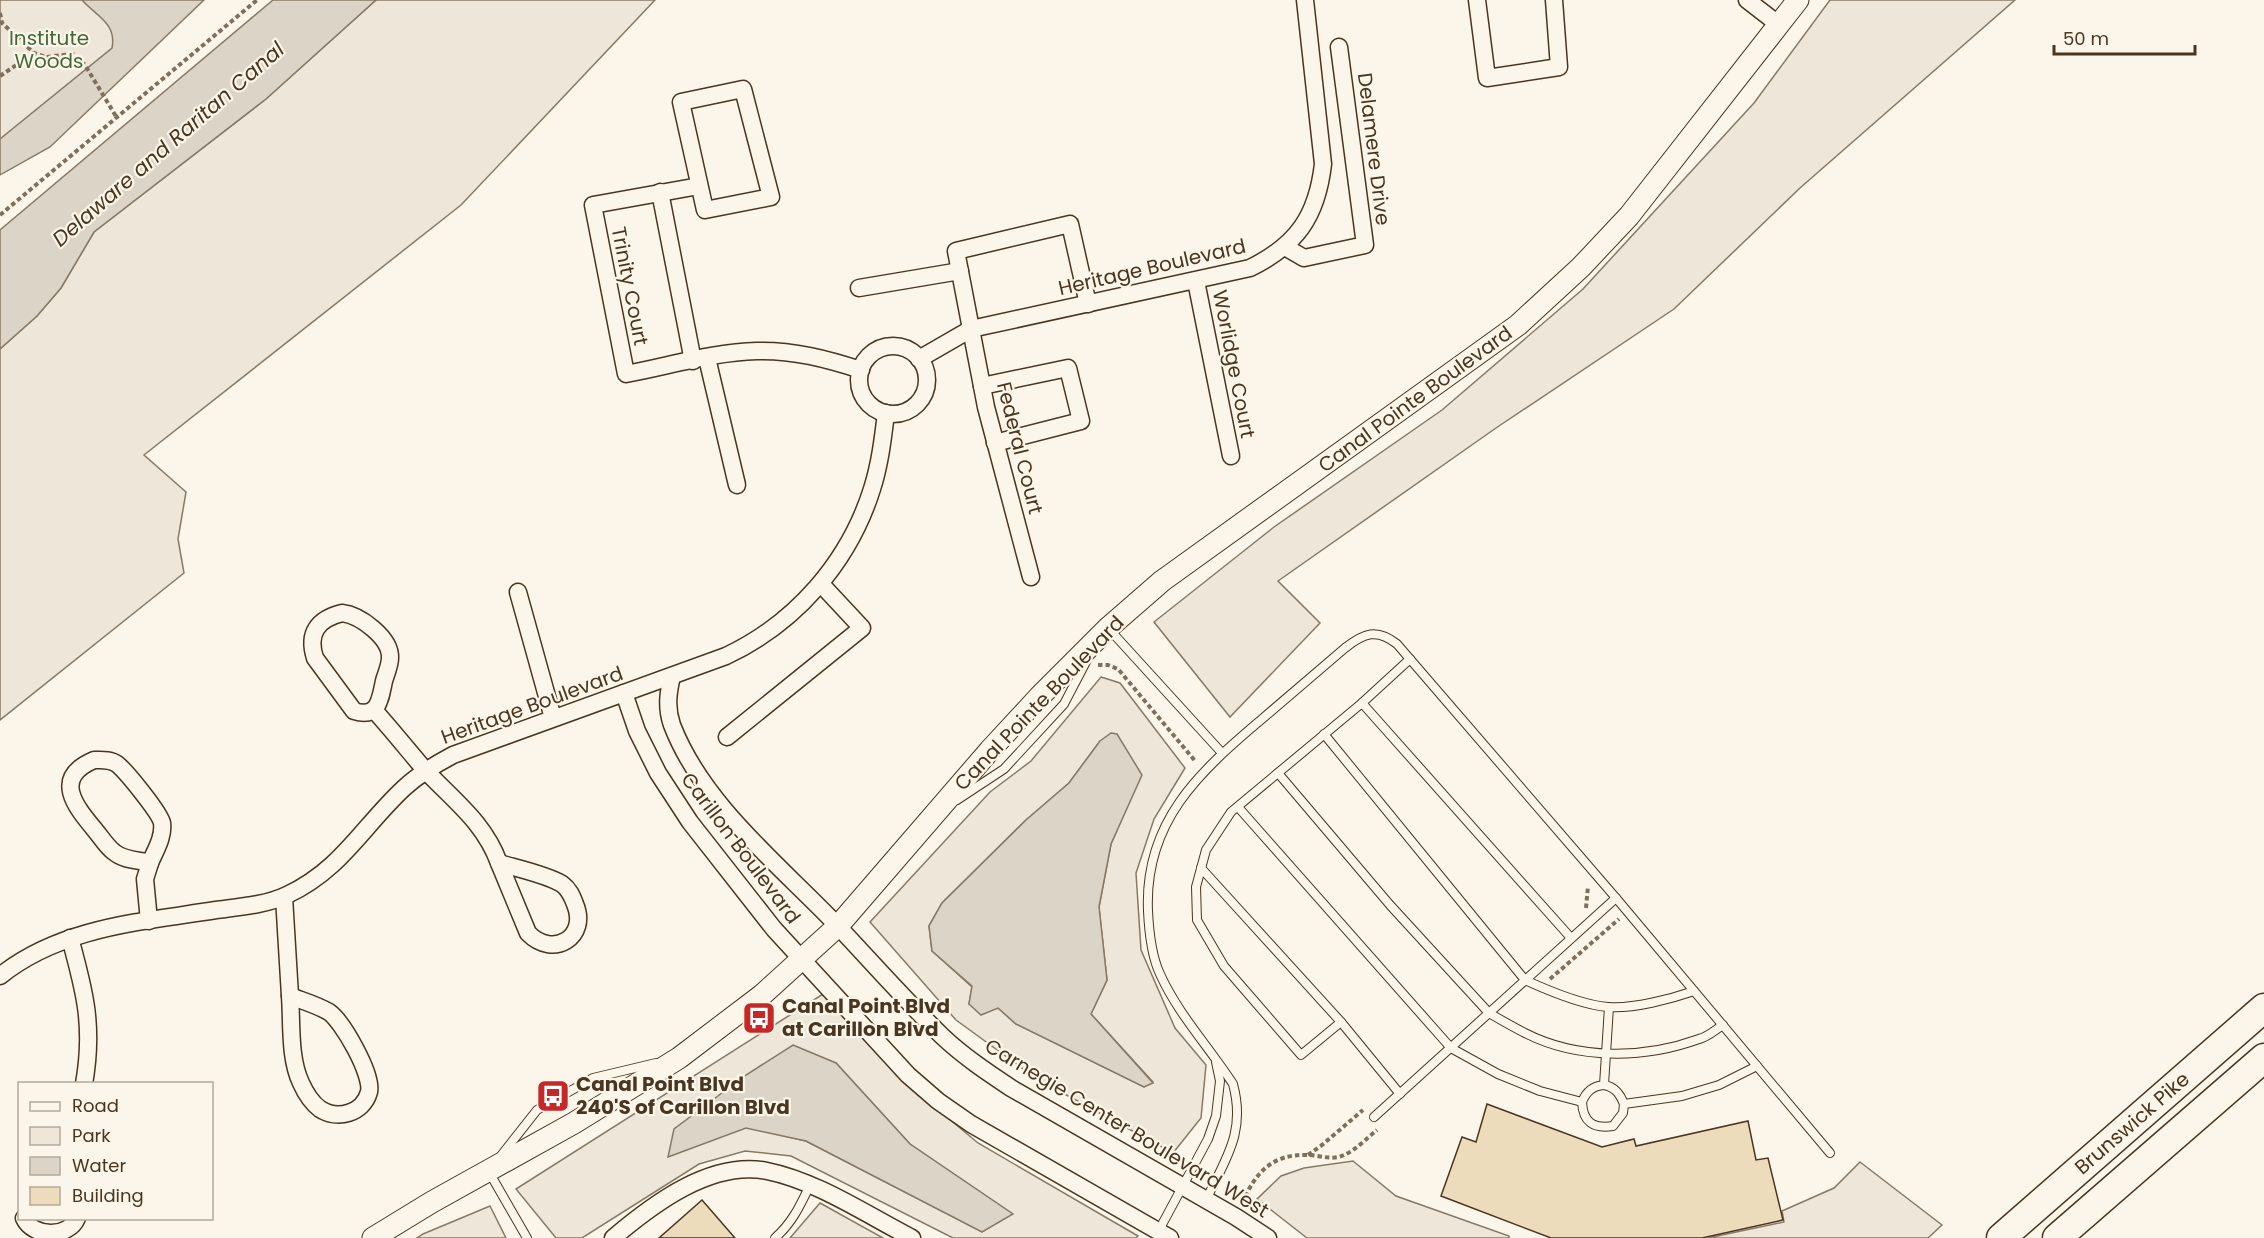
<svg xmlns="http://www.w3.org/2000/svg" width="2264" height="1238" font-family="Poppins,sans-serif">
  <rect width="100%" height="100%" fill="#fbf6e9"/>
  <g fill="#ede6d9" stroke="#887966" stroke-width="1.5" fill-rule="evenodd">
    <polygon points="0,0 184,0 0,153"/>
    <polygon points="376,0 655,0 461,205 144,455 186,492 178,539 184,573 0,720 0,349 37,316 61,288 94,232 266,99"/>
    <polygon points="1830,0 2015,0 1800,188 1674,309 1496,428 1278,581 1320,623 1230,717 1154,622 1274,527 1442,410 1583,289 1754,103"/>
    <path d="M1101,677L1120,683L1185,768L1154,819L1136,873L1141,950L1175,1028L1206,1065L1201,1118L1173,1153L1037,1079L956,1020L870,922L990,792L1031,761ZM1100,741L1141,775L1111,844L1099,907L1107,980L1091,1014L1153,1082L1144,1087L1016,1024L998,1008L969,1004L972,987L932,951L929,926L942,903L1026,820L1069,783Z"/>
    <path d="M823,994L906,1083L978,1143L1138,1236L1136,1238H953L791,1156L745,1151L699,1164L582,1238H556L516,1189ZM836,1063L910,1144L1012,1214L982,1232L806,1141L746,1127Z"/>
    <polygon points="1353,1161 1396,1196 1509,1236 1509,1238 1307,1238 1257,1199 1281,1176 1304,1168"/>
    <polygon points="1860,1162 1942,1225 1928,1238 1708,1238 1784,1222 1782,1211 1834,1188"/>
    <polygon points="820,1203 883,1238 790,1238"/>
    <polygon points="490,1206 506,1238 417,1238 423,1234"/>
  </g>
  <g fill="#dcd4c6" stroke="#887966" stroke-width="1.5">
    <path d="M82,0H204L50,147L0,175V139L112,48C117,23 96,16 82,0Z"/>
    <polygon points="273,0 376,0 266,99 94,232 61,288 37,316 0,349 0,230"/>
    <polygon points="1111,733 1117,734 1142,775 1111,844 1099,907 1107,980 1091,1014 1153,1083 1144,1087 1016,1024 998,1008 981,1015 969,1004 972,986 932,951 929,926 942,903 1026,820 1069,783 1100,741"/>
    <polygon points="793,1045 836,1063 910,1144 1013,1214 982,1232 806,1141 746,1128 668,1157 674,1129 746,1075"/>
  </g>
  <g fill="#ecdcbc" stroke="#4a3520" stroke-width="1.5">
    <polygon points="1487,1104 1602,1147 1634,1139 1636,1146 1748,1121 1756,1160 1768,1158 1783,1220 1702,1238 1551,1238 1441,1196 1462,1137 1476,1142"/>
    <polygon points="702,1200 735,1238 659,1238"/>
  </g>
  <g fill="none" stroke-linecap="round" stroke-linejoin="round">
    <defs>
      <g id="service">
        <polyline points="1109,629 1222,753"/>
        <polyline points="1362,703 1571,938"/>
        <path d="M1324,734L1525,980C1549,991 1582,1005 1608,1007C1633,1009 1671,999 1694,991"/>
        <path d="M1278,773L1390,905L1489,1013C1501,1020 1513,1027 1525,1033C1578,1060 1644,1059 1699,1039C1708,1037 1715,1030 1723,1025"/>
        <polyline points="957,800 1004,769 1064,704 1087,660"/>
        <path d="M1238,807L1451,1048L1498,1074L1540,1091L1582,1102C1583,1122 1593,1129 1613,1126L1623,1113L1624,1104L1682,1096L1719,1085L1757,1066"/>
        <polyline points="1201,868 1341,1022"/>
        <path d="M1604,1085C1615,1087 1620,1094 1624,1104"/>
        <polyline points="1400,1094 1341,1022 1301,1055 1224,966 1197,920 1196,887 1206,850 1231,812 1362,703 1410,659"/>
        <path d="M1582,1102C1586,1092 1592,1086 1604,1085L1609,1007"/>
        <polyline points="1374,1117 1616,898"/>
        <polyline points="500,1157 537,1110 593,1078 656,1063"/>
        <polyline points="489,1172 527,1238"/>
        <path d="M1206,1200C1226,1158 1246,1132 1233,1084C1209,1047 1178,1014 1160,974C1151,955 1149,932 1148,911C1144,822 1199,772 1262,719C1289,696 1317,672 1345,648C1364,633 1377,628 1397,644L1616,898L1830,1153"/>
        <polyline points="1158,1232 1208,1139 1216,1116 1220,1081 1216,1062"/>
        <path d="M775,1238C792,1223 800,1206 810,1185"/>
      </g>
      <g id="minor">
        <polyline points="1477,0 1487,78 1559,67 1554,0"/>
        <polyline points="1747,0 1778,24"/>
        <polygon points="743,89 771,197 705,210 681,102"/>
        <path d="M699,186L593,205L626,374C669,366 714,352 757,351C793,350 827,359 861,370"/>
        <polyline points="660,192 693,361"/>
        <polyline points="1285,247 1304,258 1365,245 1339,47"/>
        <polyline points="1196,281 1231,456"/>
        <polyline points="859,288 960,271"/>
        <circle cx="893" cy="380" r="34"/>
        <polyline points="707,358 737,485"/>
        <path d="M919,359L971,329L1250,268C1297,245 1317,216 1323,164L1305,0"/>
        <polyline points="982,386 1068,368 1081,421 995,443"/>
        <polyline points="1031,577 986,407 956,251 1070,224 1088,304"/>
        <polyline points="518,592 553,718"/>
        <path d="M342,613C360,615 391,638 390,658C390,665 386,674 384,681C380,699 379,719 354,711L315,658C307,633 318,619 342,613Z"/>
        <path d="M672,676C668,693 666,708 672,725C702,803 776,862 833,921C869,959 904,999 942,1036C963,1056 987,1072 1011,1088L1236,1217L1268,1238"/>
        <polyline points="624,693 637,731 658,773 690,822 774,929 908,1075 938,1101 971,1124 1170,1238"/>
        <path d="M374,710C391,729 408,750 425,770C454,801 484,822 499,863"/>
        <polyline points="727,737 862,628 821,584"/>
        <path d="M94,760C102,760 110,759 117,764C126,771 160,813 162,823C164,837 155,851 150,863C138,860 123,860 114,852C107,847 101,837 95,830C75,806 52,778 94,760Z"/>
        <path d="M499,863C516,868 548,875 562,884C569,889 572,896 575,904C589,937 553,959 528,933Z"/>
        <polyline points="284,897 290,996"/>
        <polyline points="149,921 145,879 150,863"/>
        <path d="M70,938C85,992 94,1027 84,1084"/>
        <path d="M0,976C61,927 141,922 216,910C239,907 266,905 287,895C341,870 363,826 404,788C419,774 436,764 453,755L726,656C796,623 849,562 872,489C880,464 883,438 886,413"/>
        <path d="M290,996C303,1001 317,1005 329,1012C343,1022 373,1075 369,1092C363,1114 337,1120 320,1109C312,1103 305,1092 301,1083C289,1058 292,1023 290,996Z"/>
        <path d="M24,1218C33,1238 69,1238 77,1218"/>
        <path d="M613,1238C653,1204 711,1160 767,1171C817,1181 867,1215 912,1238"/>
      </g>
      <polyline id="tertiary" points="373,1238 432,1202 574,1123 679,1058 762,995 838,926 990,750 1039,697 1108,628 1162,581 1518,325 1581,267 1629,216 1798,0"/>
      <g id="trunk">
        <polyline points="2001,1238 2264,1008"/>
        <polyline points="2057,1238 2264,1058"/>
      </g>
    </defs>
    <use href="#service" stroke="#4a3520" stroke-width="10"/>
    <use href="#minor" stroke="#4a3520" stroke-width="19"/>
    <use href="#tertiary" stroke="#4a3520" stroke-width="23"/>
    <use href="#trunk" stroke="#4a3520" stroke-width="31"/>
    <g stroke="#7f6f5c" stroke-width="4" stroke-dasharray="4.5 3" stroke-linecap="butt">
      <polyline points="0,13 2,23 34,53 46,57 73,54 85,65 117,118"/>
      <polyline points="0,76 34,53"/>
      <polyline points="0,215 257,0"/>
      <polyline points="1098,665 1108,665 1118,669 1196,762"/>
      <polyline points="1586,908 1588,886"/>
      <polyline points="1550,979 1619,919"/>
      <polyline points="1308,1155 1322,1145 1363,1110"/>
      <path d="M1242,1203C1256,1172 1272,1154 1307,1155C1320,1155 1332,1161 1344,1155C1356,1150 1367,1138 1377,1130"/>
    </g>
    <use href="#service" stroke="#fbf6e9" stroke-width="8"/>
    <use href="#minor" stroke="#fbf6e9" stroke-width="16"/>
    <use href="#tertiary" stroke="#fbf6e9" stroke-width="21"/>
    <use href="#trunk" stroke="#fbf6e9" stroke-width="28"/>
  </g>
  <defs>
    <symbol id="bus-square" viewBox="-11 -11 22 22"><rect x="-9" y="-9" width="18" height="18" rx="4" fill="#c62828" stroke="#fbf6e9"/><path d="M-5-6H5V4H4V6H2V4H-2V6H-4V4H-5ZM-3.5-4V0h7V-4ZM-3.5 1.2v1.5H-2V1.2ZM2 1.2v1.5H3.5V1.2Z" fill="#fff"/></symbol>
  </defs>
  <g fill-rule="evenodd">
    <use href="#bus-square" x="740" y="999" width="38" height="38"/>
    <use href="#bus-square" x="534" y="1077" width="38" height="38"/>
  </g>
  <g text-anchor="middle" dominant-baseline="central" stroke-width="4.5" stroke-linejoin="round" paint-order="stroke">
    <g font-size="20" fill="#436837" stroke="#fbf6e9">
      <text x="49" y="38">Institute<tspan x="49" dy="23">Woods</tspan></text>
    </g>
    <g font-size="20" fill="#4a3520" stroke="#fbf6e9">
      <text transform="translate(1374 149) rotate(83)">Delamere Drive</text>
      <text transform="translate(1152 267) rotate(-13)">Heritage Boulevard</text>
      <text transform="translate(630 286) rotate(79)">Trinity Court</text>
      <text transform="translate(1234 364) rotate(79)">Worlidge Court</text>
      <text transform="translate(1415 399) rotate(-36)">Canal Pointe Boulevard</text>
      <text transform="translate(1020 448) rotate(76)">Federal Court</text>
      <text transform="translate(1039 703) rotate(-46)">Canal Pointe Boulevard</text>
      <text transform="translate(532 705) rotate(-20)">Heritage Boulevard</text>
      <text transform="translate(741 848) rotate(53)">Carillon Boulevard</text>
      <text transform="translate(2132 1123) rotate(-41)">Brunswick Pike</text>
      <text transform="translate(1127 1128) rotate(31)">Carnegie Center Boulevard West</text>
    </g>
    <g font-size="20" font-weight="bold" fill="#4a3520" stroke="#fbf6e9" text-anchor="start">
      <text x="782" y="1006">Canal Point Blvd<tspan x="782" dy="23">at Carillon Blvd</tspan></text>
      <text x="576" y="1084">Canal Point Blvd<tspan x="576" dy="23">240'S of Carillon Blvd</tspan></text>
    </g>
    <g font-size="21" font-style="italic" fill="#4a3520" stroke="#fbf6e9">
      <text transform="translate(168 144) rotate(-41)">Delaware and Raritan Canal</text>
    </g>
  </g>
  <rect x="18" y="1082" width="195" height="138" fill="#fbf6e9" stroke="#b4a999" stroke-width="1.5"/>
  <rect x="30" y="1102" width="30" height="9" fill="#fbf6e9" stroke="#b4a999" stroke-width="1.5"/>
  <text x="72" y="1112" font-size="18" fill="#4a3520">Road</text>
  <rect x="30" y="1127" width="30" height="18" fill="#ede6d9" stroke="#b4a999" stroke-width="1.5"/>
  <text x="72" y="1142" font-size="18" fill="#4a3520">Park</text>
  <rect x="30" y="1157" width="30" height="18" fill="#dcd4c6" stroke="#b4a999" stroke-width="1.5"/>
  <text x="72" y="1172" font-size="18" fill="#4a3520">Water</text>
  <rect x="30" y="1187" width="30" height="18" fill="#ecdcbc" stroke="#b4a999" stroke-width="1.5"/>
  <text x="72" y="1202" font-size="18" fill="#4a3520">Building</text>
  <path d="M2054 45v9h141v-9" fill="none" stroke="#4a3520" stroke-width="3"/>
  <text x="2063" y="45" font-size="18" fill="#4a3520" stroke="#fbf6e9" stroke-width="4.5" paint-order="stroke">50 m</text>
</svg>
